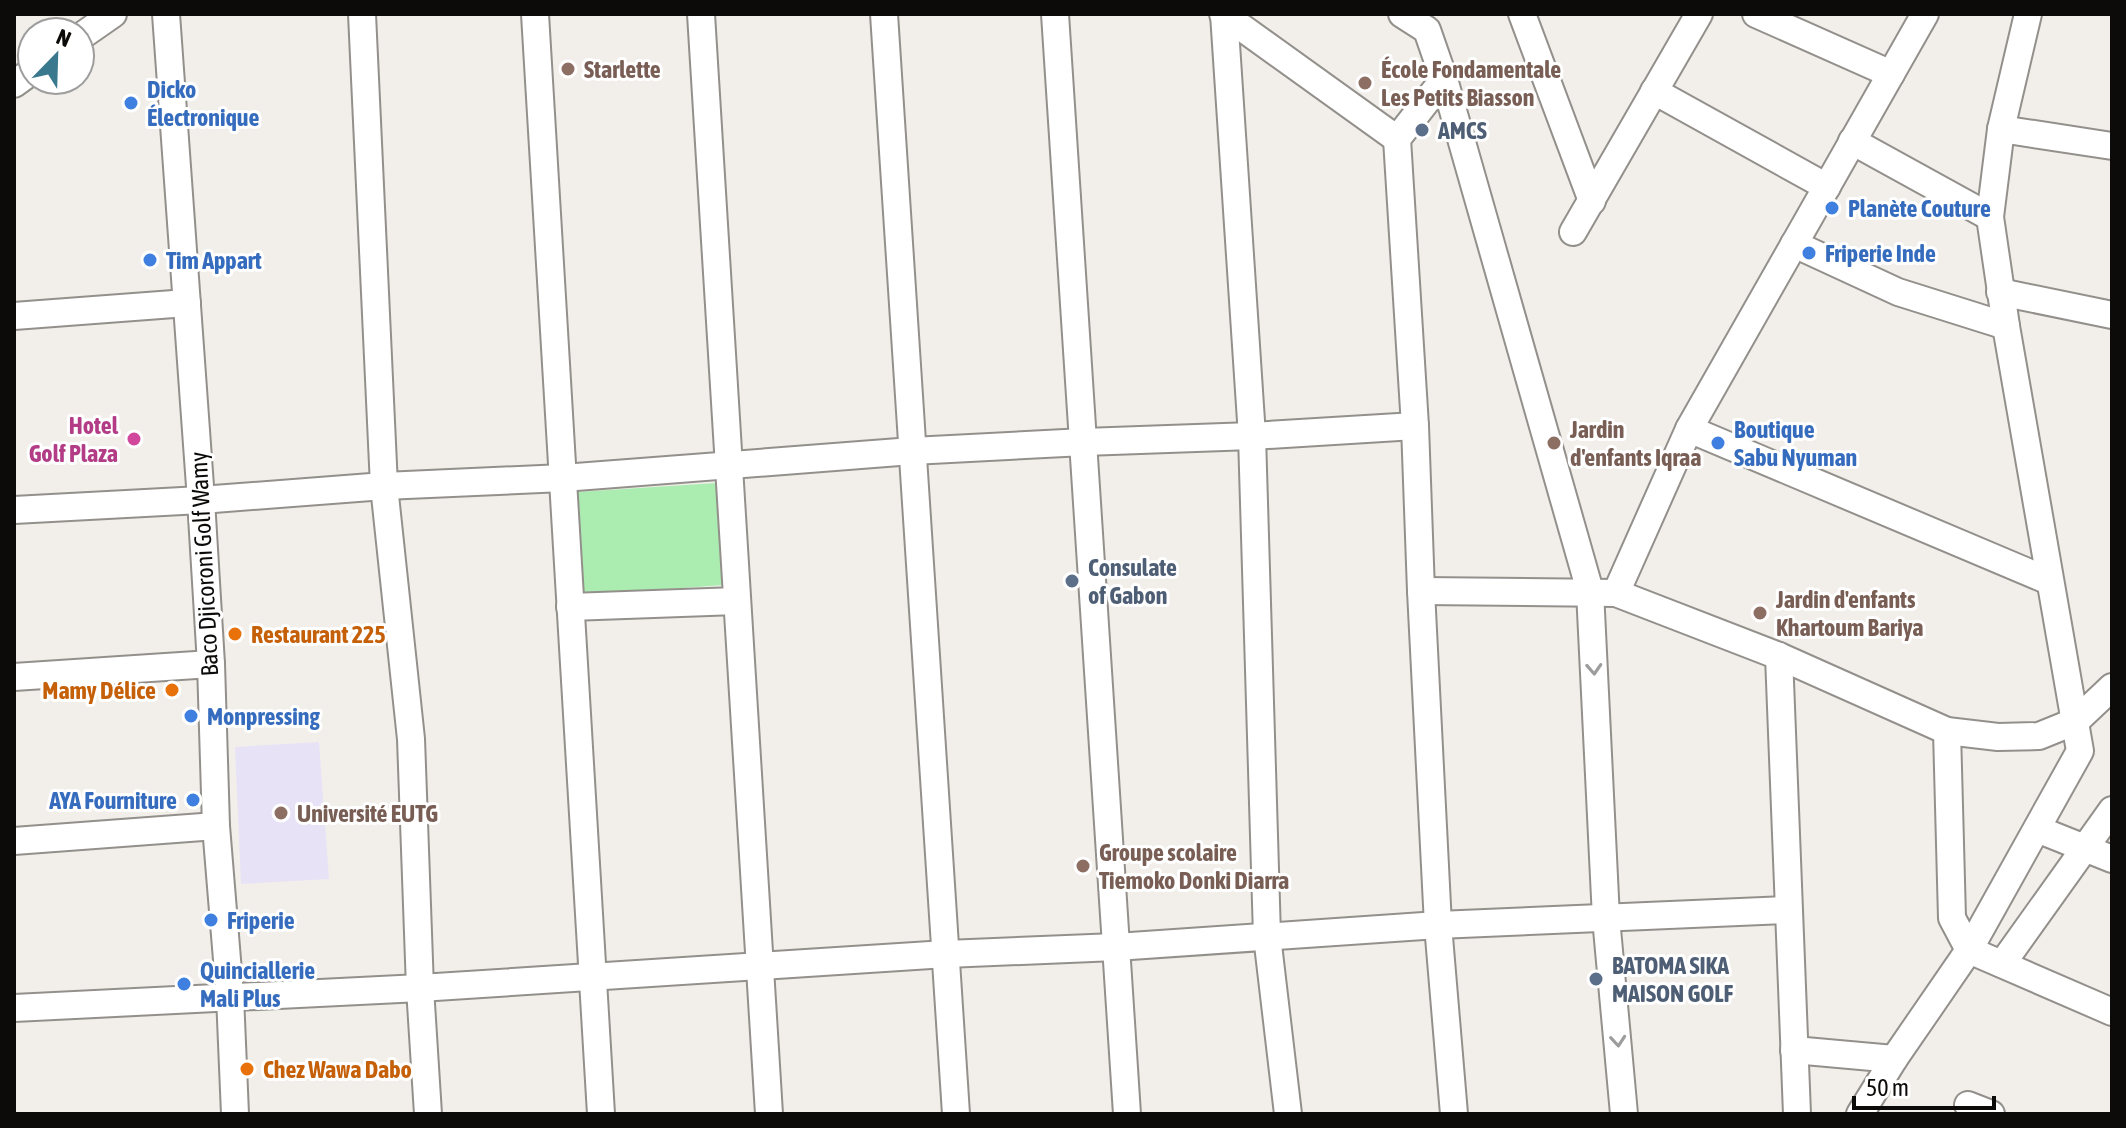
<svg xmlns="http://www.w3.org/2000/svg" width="2126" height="1128" font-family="'Asap Condensed',sans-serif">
  <rect width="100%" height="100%" fill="#f2efeb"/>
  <polygon fill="#e8e2f7" points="319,742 329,879 241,884 235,747"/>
  <polygon fill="#abecb0" points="716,483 724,585 584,595 577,492"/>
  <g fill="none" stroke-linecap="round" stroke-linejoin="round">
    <defs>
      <g id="minor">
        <polyline points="166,14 201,500 211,664 216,826 230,996 235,1114"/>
        <polyline points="362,14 384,486 411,739 420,988 428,1114"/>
        <polyline points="535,14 601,1114"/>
        <polyline points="701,14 769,1114"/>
        <polyline points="884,14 956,1114"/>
        <polyline points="1055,14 1127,1114"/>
        <polyline points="1223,14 1397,139"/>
        <polyline points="1224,14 1252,436 1267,936 1288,1114"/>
        <polyline points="1402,14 1427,30 1444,79 1590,591 1606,918 1624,1114"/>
        <polyline points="1522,14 1592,201"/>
        <polyline points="1756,14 1891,74"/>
        <polyline points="80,37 113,14"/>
        <polyline points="1444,79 1397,139 1415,426 1421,591 1438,925 1454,1114"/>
        <polyline points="14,84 32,71"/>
        <polyline points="1654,91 1827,187"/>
        <polyline points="2001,129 2112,146"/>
        <polyline points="1852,141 1990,217"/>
        <polyline points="1573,232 1699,14"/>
        <polyline points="1794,244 1898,292 2006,326"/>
        <polyline points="2000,292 2112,315"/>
        <polyline points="14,316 187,303"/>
        <polyline points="1689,429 2049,581"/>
        <polyline points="14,510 201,500 384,486 563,478 912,451 1084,442 1252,436 1415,426"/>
        <polyline points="1421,591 1616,593 1779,656 1947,731 1998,737 2039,736 2076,721 2112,687"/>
        <polyline points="1616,593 1689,429 1925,14"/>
        <polyline points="570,607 737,601"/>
        <polyline points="1779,656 1797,1114"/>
        <polyline points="14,677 211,664"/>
        <polyline points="1947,731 1952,918 1969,950 2112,1012"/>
        <polyline points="2037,829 2112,859"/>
        <polyline points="14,841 216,826"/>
        <polyline points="2002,964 2112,810"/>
        <polyline points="14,1008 420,988 946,954 1116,947 1438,925 1788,910"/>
        <polyline points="1794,1050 1894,1059"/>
        <polyline points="1968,1105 1991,1114"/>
        <polyline points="1860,1114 1894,1059 1969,950 2080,751 2006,326 1990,217 2001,129 2028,14"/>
      </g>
    </defs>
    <use href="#minor" stroke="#93908c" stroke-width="30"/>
    <use href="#minor" stroke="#fff" stroke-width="26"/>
  </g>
  <defs><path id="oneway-chevron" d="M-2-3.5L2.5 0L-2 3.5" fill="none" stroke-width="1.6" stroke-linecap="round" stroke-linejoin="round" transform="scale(2)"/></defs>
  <g stroke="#9e9d9d">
    <use href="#oneway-chevron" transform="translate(1594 669) rotate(87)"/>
    <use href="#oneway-chevron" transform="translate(1618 1041) rotate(85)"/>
  </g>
  <g fill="#8d6e63" stroke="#fff" stroke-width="3">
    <circle cx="568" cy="69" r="8"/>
    <circle cx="1365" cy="83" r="8"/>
    <circle cx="1554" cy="443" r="8"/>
    <circle cx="1760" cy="613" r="8"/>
    <circle cx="281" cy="813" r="8"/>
    <circle cx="1083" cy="866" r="8"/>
  </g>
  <g fill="#3f7fe0" stroke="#fff" stroke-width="3">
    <circle cx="131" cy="103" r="8"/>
    <circle cx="1832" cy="208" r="8"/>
    <circle cx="1809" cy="253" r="8"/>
    <circle cx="150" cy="260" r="8"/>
    <circle cx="1718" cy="443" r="8"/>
    <circle cx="191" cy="716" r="8"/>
    <circle cx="193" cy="800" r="8"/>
    <circle cx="211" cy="920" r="8"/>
    <circle cx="184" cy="984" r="8"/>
  </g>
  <g fill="#5c6f8a" stroke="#fff" stroke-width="3">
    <circle cx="1422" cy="130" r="8"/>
    <circle cx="1072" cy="581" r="8"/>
    <circle cx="1596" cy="979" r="8"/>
  </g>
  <circle fill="#d1479c" stroke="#fff" stroke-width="3" cx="134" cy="439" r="8"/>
  <g fill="#e8710a" stroke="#fff" stroke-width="3">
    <circle cx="235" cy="634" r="8"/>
    <circle cx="172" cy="690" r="8"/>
    <circle cx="247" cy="1069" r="8"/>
  </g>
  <g text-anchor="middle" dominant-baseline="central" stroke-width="6" stroke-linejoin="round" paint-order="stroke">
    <g font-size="24" font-weight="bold" fill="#785e54" stroke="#fff" text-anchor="start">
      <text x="584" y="69">Starlette</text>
      <text x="1381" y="69">École Fondamentale<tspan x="1381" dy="28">Les Petits Biasson</tspan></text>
      <text x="1570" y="429">Jardin<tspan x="1570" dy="28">d'enfants Iqraa</tspan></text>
      <text x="1776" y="599">Jardin d'enfants<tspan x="1776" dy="28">Khartoum Bariya</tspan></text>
      <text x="297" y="813">Université EUTG</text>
      <text x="1099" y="852">Groupe scolaire<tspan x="1099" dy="28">Tiemoko Donki Diarra</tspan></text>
    </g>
    <g font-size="24" font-weight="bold" fill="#366cbe" stroke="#fff" text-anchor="start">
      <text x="147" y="89">Dicko<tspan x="147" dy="28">Électronique</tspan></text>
      <text x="1848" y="208">Planète Couture</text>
      <text x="1825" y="253">Friperie Inde</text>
      <text x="166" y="260">Tim Appart</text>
      <text x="1734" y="429">Boutique<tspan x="1734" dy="28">Sabu Nyuman</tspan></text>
      <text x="207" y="716">Monpressing</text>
      <text x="177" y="800" text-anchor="end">AYA Fourniture</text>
      <text x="227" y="920">Friperie</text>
      <text x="200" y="970">Quinciallerie<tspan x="200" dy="28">Mali Plus</tspan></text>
    </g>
    <g font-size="24" font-weight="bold" fill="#4e5e75" stroke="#fff" text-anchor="start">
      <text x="1438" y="130">AMCS</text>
      <text x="1088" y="567">Consulate<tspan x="1088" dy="28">of Gabon</tspan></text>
      <text x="1612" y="965">BATOMA SIKA<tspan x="1612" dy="28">MAISON GOLF</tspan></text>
    </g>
    <g font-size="24" font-weight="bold" fill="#b23c85" stroke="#fff" text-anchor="end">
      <text x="118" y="425">Hotel<tspan x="118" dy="28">Golf Plaza</tspan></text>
    </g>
    <g font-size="24" fill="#0c0b0a" stroke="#fff">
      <text transform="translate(204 564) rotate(-93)">Baco Djicoroni Golf Wamy</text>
    </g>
    <g font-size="24" font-weight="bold" fill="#c56008" stroke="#fff" text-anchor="start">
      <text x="251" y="634">Restaurant 225</text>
      <text x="156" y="690" text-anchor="end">Mamy Délice</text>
      <text x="263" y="1069">Chez Wawa Dabo</text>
    </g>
  </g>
  <rect width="2126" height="1128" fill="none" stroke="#0c0b0a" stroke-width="32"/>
  <g transform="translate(56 56) rotate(23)"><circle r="38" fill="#ffffff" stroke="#9e9d9d" stroke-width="2"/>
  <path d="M0-6L14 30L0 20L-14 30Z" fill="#39788d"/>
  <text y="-12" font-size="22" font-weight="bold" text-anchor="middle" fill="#0c0b0a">N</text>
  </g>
  <path d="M1854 1096v12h140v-12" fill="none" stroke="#0c0b0a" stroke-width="4"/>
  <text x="1866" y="1096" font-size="24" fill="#0c0b0a" stroke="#ffffff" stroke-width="6" paint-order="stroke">50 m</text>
</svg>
